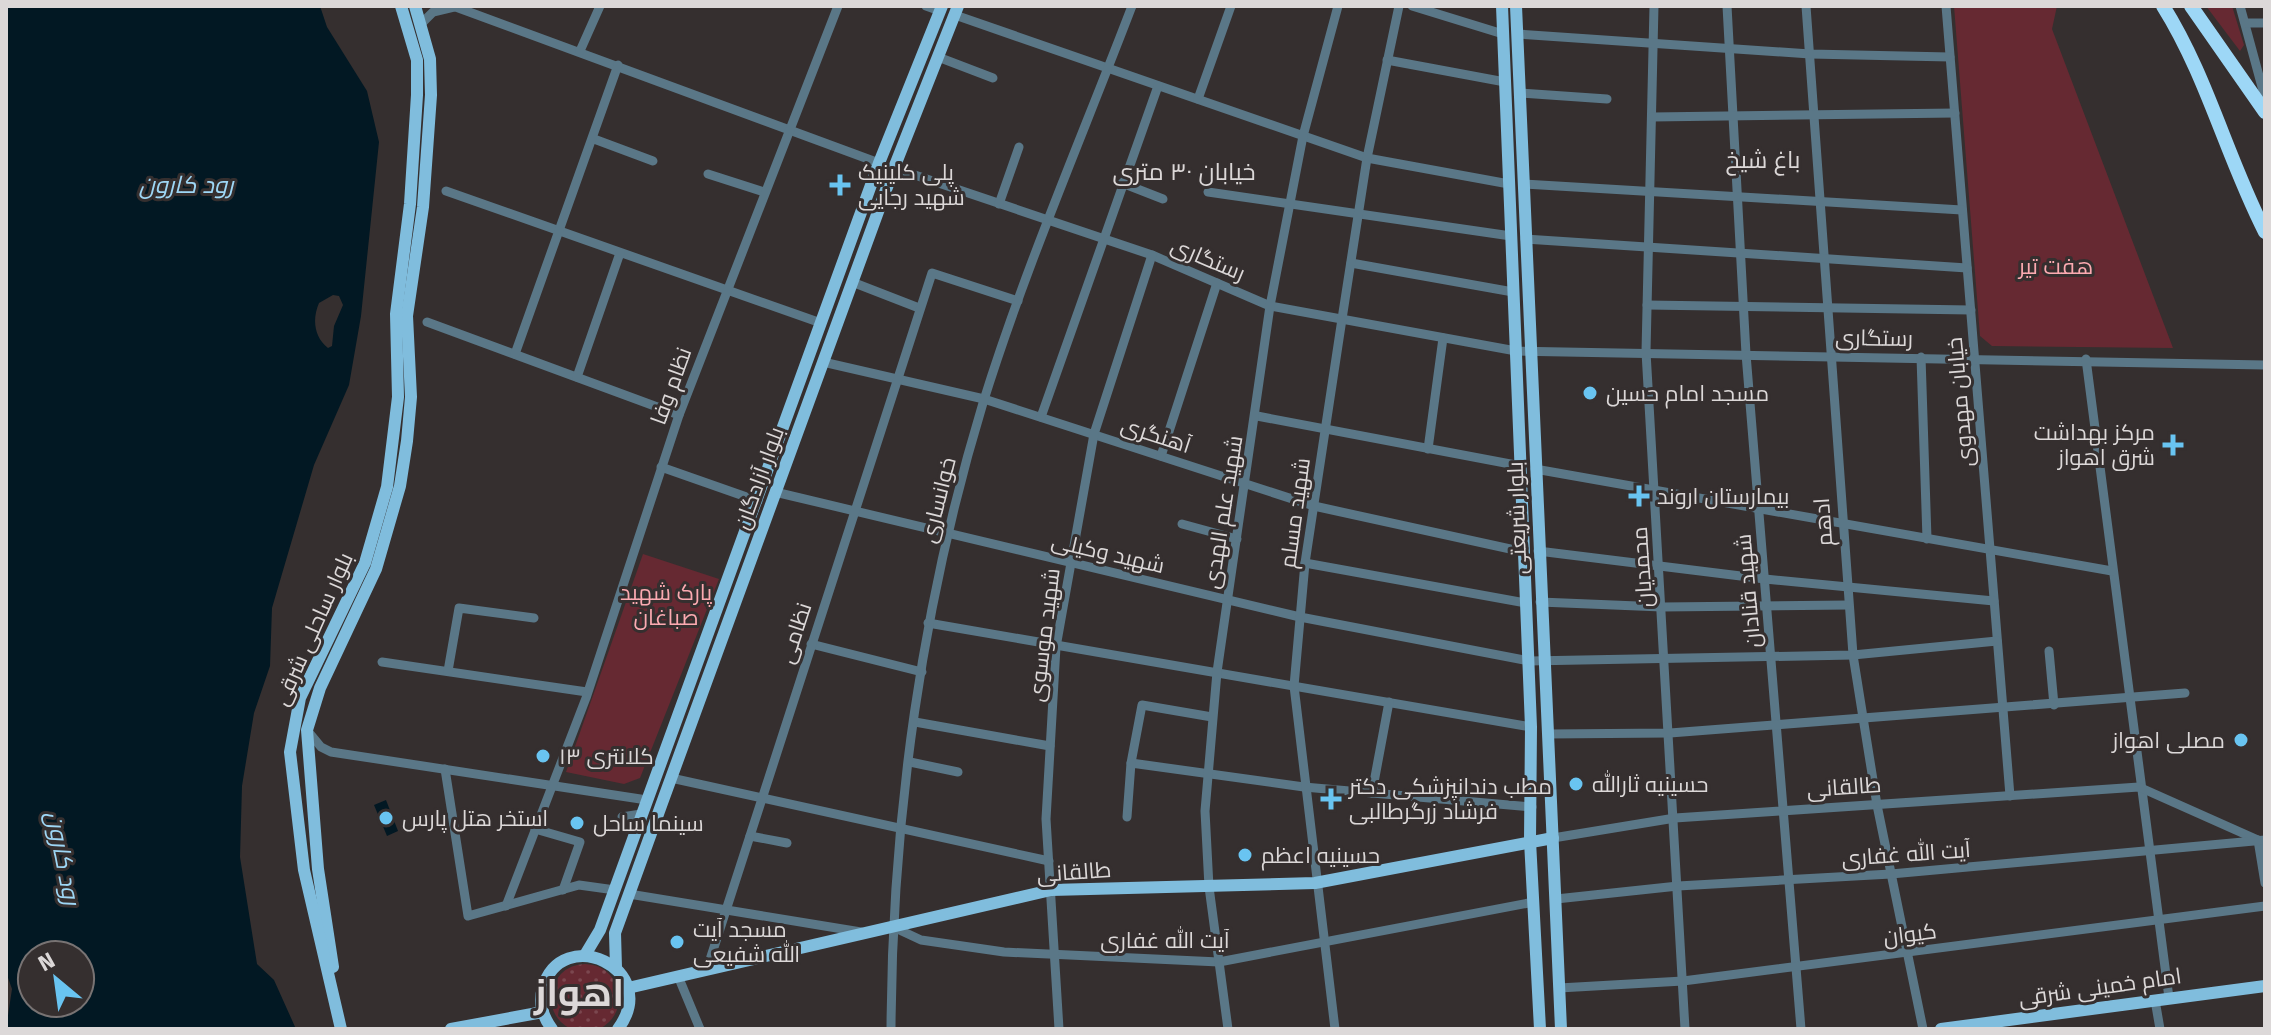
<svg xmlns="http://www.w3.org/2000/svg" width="2271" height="1035" font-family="'Fira Sans',Cairo,sans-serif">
  <defs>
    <pattern id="grass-dots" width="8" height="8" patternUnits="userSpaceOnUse" patternTransform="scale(2)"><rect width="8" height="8" fill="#662932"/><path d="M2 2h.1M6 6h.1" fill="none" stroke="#7b474f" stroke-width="1.8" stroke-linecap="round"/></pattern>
  </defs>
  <rect width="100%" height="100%" fill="#352f2f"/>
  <circle fill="url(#grass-dots)" cx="585" cy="998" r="34"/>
  <g fill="#662932">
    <polygon points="1954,6 2057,6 2052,29 2173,348 1992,346 1980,336"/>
    <polygon points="2206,6 2232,6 2244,45 2240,51"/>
    <polygon points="643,554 719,579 640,778 624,784 566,772"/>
  </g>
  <g fill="#021823" fill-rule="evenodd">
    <path d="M6,6H320L327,27L367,91L379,142L361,316L349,385L314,465L272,608L270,666L254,713L242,786L240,857L257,964L274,980L296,1029H6L12,989L6,972ZM333,295L339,296L343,305L334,326L332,346L328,348C314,337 312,319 319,303ZM32,955H80V1003H32Z"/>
    <polygon points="386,800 398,831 387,836 374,805"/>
  </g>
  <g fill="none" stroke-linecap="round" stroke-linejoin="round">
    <g stroke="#5a7787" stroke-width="9">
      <polyline points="453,6 879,163"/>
      <polyline points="926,6 940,11"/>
      <polyline points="1412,6 1503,34"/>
      <polyline points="1654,6 1646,352 1685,1029"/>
      <polyline points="1727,6 1746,354 1801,1029"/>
      <polyline points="1806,6 1853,655 1877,805 1923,1029"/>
      <polyline points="1946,6 2010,796"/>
      <polyline points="2240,6 2265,98"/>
      <polyline points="955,15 1367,158 1509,184"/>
      <polyline points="422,23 433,12 454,7"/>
      <polyline points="2246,23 2265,23"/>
      <polyline points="1517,34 1810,54 1950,57"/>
      <polyline points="580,51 600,6"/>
      <polyline points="938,57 993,78"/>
      <polyline points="1387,60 1505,82"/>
      <polyline points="1520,93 1607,99"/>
      <polyline points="1198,99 1231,6"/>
      <polyline points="1652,117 1955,113"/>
      <polyline points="594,139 653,161"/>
      <polyline points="894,168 1152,255 1270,306 1516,351 2265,365"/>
      <polyline points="708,174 764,192"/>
      <polyline points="1122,183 1163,199"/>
      <polyline points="1523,184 1962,210"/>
      <polyline points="446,191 821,323"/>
      <polyline points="1208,192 1511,236"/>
      <polyline points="999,204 1019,147"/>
      <polyline points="1525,239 1967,268"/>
      <polyline points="1351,263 1513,292"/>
      <polyline points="852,282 919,308"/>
      <polyline points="1647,305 1971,310"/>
      <polyline points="427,322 679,415"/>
      <polyline points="515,354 618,65"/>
      <polyline points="1921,357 1927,539"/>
      <polyline points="2086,359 2169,998"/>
      <polyline points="823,362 984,399 1314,506 1524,552"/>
      <polyline points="577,377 620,253"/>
      <polyline points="1257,416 1521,466"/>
      <polyline points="1041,417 1158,86"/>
      <polyline points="1428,449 1443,338"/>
      <polyline points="1161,456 1217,283"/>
      <polyline points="661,467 758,501"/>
      <polyline points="1535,469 2112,571"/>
      <polyline points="775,492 1300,617 1529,661 1853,655 1997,641"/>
      <polyline points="1182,524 1237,539"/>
      <polyline points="1538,551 1765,579 1994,601"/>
      <polyline points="1305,563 1526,603"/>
      <polyline points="1540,602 1662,607 1848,605"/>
      <polyline points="928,623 1531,727"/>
      <polyline points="811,644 922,672"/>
      <polyline points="2049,651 2054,705"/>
      <polyline points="382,662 587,692"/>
      <polyline points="448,671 459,608 534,618"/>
      <polyline points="915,722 1050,746"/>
      <polyline points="307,730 321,747 331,752 647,800"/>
      <polyline points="1548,734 1670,733 2185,693"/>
      <polyline points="910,762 958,772"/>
      <polyline points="1131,763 1304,787 1532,807"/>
      <polyline points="445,769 468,916 579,885 615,890"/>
      <polyline points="671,778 1049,861"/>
      <polyline points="1372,793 1389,702"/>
      <polyline points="622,817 641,814"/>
      <polyline points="1127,817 1131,763 1142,705 1212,717"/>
      <polyline points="535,829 580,842 563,890"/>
      <polyline points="750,836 787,843"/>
      <polyline points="1553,838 1675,818 2139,787 2258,840"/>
      <polyline points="2258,840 2265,883"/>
      <polyline points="629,894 861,932"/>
      <polyline points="1556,899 1678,886 1891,874 2265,840"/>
      <polyline points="506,906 586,698 679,415 838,6"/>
      <polyline points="891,926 921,940 1004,952 1219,962 1534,902"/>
      <polyline points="707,969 932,273 1018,301"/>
      <polyline points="678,976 700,1029"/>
      <polyline points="1559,988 1683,981 2265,906"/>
      <polyline points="2155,1000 2160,1029"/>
      <path d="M891,1029C892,818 922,604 983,403C1025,268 1082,137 1132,6"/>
      <polyline points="1059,1029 1046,819 1056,647 1094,434 1152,255"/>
      <polyline points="1228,1029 1209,887 1205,811 1217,672 1270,306 1303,136 1338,6"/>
      <polyline points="1335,1029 1294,686 1305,563 1342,319 1367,158 1399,6"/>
    </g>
    <g stroke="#80bddd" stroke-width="12">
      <polyline points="1502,6 1531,727 1530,841 1540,1029"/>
      <polyline points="1516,6 1561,1029"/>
      <polyline points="585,955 600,930 879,163 942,6"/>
      <polyline points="333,967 318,869 307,730 320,688 376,569 400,486 407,441 411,397 407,316 423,207 431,95 430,59 415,6"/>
      <polyline points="616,968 615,933 662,803 894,168 958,6"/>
      <polyline points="628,988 1051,890 1315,883 1553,838"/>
      <polyline points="341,1029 304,870 290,752 300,698 365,563 387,487 398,397 396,314 410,204 417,95 417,60 401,6"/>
      <polyline points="451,1029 543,1012"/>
      <path d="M552,1029C543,1017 538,1003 543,988C561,923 663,968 618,1029"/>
      <polyline points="1941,1029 2265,986"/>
    </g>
    <g stroke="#9dd7f6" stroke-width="14">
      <path d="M2163,6C2207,76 2227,158 2265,232"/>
      <polyline points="2191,6 2265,112"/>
    </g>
  </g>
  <g fill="#69c4f1" stroke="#352f2f" stroke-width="3">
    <path d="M836 173h8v8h8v8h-8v8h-8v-8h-8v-8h8z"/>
    <circle cx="1590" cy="393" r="8"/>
    <path d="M2169 433h8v8h8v8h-8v8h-8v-8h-8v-8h8z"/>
    <path d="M1635 484h8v8h8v8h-8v8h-8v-8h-8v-8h8z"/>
    <circle cx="2241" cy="740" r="8"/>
    <circle cx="543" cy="756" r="8"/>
    <circle cx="1576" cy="784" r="8"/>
    <path d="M1327 787h8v8h8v8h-8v8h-8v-8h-8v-8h8z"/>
    <circle cx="386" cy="818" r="8"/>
    <circle cx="577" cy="823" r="8"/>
    <circle cx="1245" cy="855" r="8"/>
    <circle cx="677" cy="942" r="8"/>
  </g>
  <g text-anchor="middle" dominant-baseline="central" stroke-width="6" stroke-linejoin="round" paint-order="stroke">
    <g font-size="22" fill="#dcd8d8" stroke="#352f2f" text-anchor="start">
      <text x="858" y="172">پلی کلینیک<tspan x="858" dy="25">شهید رجایی</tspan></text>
      <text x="1606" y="393">مسجد امام حسین</text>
      <text x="2155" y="432" text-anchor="end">مرکز بهداشت<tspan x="2155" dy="25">شرق اهواز</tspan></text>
      <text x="1657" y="496">بیمارستان اروند</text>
      <text x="2225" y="740" text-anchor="end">مصلی اهواز</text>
      <text x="559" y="756">کلانتری ۱۳</text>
      <text x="1592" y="784">حسینیه ثارالله</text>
      <text x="1349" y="786">مطب دندانپزشکی دکتر<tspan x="1349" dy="25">فرشاد زرگرطالبی</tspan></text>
      <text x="402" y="818">استخر هتل پارس</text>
      <text x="593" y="823">سینما ساحل</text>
      <text x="1261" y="855">حسینیه اعظم</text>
      <text x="693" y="929">مسجد آیت<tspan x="693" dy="25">الله شفیعی</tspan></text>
    </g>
    <g font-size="22" fill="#dcd8d8" stroke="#352f2f">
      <text transform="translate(1208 259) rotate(23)">رستگاری</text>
      <text transform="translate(1874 338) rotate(1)">رستگاری</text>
      <text transform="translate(671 386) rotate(-70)">نظام وفا</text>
      <text transform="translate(1960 402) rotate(-95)">خیابان مهدوی</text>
      <text transform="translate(1156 435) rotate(18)">آهنگری</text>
      <text transform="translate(759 478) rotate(-70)">بلوار آزادگان</text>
      <text transform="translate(938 500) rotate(-76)">خوانساری</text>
      <text transform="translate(1223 512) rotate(-81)">شهید علم الهدی</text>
      <text transform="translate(1295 513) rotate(-82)">شهید مسلم</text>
      <text transform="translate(1517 518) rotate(-92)">بلوار شریعتی</text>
      <text transform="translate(1823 522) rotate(-94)">ادهم</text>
      <text transform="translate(1108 553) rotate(13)">شهید وکیلی</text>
      <text transform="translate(1642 567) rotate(-94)">محمدیان</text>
      <text transform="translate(1748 591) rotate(-95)">شهید قنادان</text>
      <text transform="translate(313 629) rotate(-66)">بلوار ساحلی شرقی</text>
      <text transform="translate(795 633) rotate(-72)">نظامی</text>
      <text transform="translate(1044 635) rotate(-83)">شهید موسوی</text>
      <text transform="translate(1844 787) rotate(-4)">طالقانی</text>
      <text transform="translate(1906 854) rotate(-4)">آیت الله غفاری</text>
      <text transform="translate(1074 872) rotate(-4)">طالقانی</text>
      <text transform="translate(1910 934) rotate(-7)">کیوان</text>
      <text x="1165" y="940">آیت الله غفاری</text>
      <text transform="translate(2100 987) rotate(-8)">امام خمینی شرقی</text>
    </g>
    <g font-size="22" fill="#fcaab1" stroke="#352f2f">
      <text x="2056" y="266">هفت تیر</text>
      <text x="666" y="592">پارک شهید<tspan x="666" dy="25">صباغان</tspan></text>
    </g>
    <g font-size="24" fill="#dcd8d8" stroke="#352f2f">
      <text x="1763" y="160">باغ شیخ</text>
      <text x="1184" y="172">خیابان ۳۰ متری</text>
    </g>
    <g font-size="24" font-style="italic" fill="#9ed7f6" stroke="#352f2f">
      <text x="186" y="185">رود کارون</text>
      <text transform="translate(63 858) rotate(79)">رود کارون</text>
    </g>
    <g font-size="38" font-weight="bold" fill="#dcd8d8" stroke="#352f2f">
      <text x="579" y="993">اهواز</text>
    </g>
  </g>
  <rect width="2271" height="1035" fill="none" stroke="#dcd8d8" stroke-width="16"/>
  <g transform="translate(56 979) rotate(331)"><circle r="38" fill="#352f2f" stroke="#787373" stroke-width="2"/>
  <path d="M0-6L14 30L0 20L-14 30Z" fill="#69c4f1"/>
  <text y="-12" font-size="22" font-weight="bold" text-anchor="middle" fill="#dcd8d8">N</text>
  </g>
</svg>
